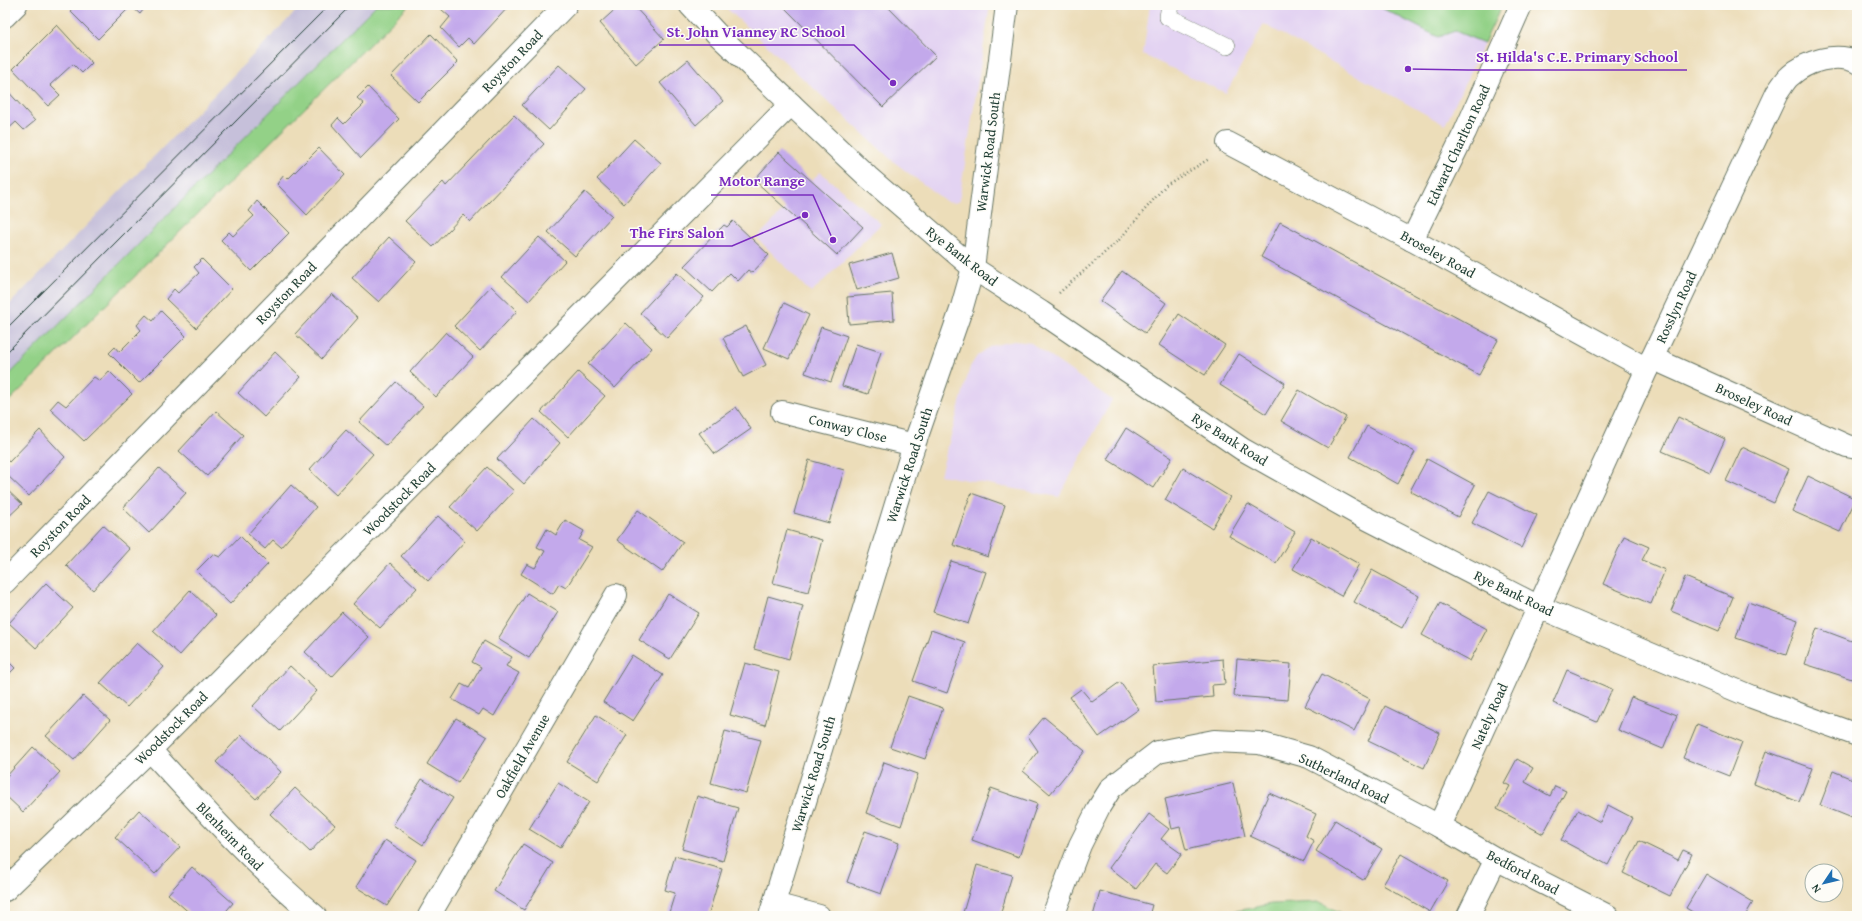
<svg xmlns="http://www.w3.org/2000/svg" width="1862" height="921" font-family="'Gentium Book Plus',serif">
  <rect width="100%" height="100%" fill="#fdfcf7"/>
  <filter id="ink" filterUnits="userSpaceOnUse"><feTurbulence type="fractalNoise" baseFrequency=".025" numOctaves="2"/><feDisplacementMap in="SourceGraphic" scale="8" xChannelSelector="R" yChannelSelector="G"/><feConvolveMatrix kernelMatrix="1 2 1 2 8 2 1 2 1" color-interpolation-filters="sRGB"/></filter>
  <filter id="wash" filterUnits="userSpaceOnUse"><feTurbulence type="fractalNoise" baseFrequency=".012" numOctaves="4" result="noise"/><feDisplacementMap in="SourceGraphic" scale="16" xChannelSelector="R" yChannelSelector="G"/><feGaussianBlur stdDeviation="0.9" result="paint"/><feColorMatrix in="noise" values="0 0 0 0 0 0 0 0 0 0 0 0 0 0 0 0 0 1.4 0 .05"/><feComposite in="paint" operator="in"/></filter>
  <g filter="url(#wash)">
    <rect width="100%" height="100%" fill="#ecddb9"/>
    <g fill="#e3d3f2">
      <polygon points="723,5 990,5 959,201 954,203 947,202 894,162"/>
      <polygon points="1150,5 1502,5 1445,125 1264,24 1226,93 1143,55"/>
      <polygon points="820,172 881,224 811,293 757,238"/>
      <polygon points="1014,341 1031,343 1112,400 1059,497 940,475 970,367 977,356 991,346"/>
    </g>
    <polygon fill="#c6c0da" points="302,5 409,5 5,405 5,309"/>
    <g fill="#93d187" stroke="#59875e">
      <polygon points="376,5 409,5 5,405 5,379"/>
      <polygon points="1376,5 1502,5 1484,43 1455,31 1438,37"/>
      <polygon points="1320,902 1347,916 1211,916 1271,904"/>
    </g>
    <g id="blocks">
      <g fill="#c3a9eb">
        <polygon points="76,5 147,5 140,14 131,6 98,39 70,11"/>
        <polygon points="444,5 454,5 458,9 462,5 510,5 474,44 468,38 459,47 441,28 450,17 441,9"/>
        <polygon points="620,5 633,5 664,39 636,64 600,23"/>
        <polygon points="782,5 886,5 936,56 883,107"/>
        <polygon points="57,25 92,63 82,73 73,64 50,85 60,95 48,106 13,69"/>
        <polygon points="431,34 458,62 418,102 391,76"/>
        <polygon points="688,60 723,101 696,125 660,83"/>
        <polygon points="559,65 586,89 549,130 522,105"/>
        <polygon points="368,87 399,119 361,158 332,125 338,118 344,124 364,104 357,98"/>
        <polygon points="5,88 35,121 24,130 16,122 5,132"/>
        <polygon points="514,115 544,144 470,222 463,215 433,247 405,221 443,182 446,186"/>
        <polygon points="634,139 661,163 624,204 597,179"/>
        <polygon points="319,148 345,175 307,215 277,184 284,175 288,179"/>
        <polygon points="779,152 863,227 837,255 754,180"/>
        <polygon points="585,192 612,216 575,256 548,232"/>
        <polygon points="257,201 289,233 251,271 221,240 229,232 233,236 254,216 249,211"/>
        <polygon points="733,221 769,255 752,273 748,270 738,281 730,273 712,292 684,266 724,225 727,227"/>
        <polygon points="1280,222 1498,340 1479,375 1261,257"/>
        <polygon points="389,237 416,262 379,302 352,278"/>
        <polygon points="539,237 565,261 529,301 502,277"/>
        <polygon points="892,253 899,278 857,290 849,265"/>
        <polygon points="202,259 232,289 196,328 166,299 174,289 178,293 199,273 194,267"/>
        <polygon points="1122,271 1166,303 1145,333 1100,301"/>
        <polygon points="677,273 704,297 667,338 640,313"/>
        <polygon points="491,286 517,311 480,351 454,326"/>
        <polygon points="892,293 894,320 849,324 847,297"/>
        <polygon points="332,294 358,318 322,359 295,334"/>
        <polygon points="784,303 809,315 789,359 764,348"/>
        <polygon points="161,311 186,336 139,383 109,353 115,347 119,352 141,330 137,325 146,315 153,321"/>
        <polygon points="1179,314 1225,345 1205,375 1159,345"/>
        <polygon points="626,323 652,348 615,388 588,364"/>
        <polygon points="746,326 766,365 743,377 723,338"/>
        <polygon points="821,327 847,336 831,382 805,373"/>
        <polygon points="446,332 473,357 436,397 410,372"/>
        <polygon points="856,344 881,352 868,394 842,386"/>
        <polygon points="275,352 301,377 264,417 238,393"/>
        <polygon points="1239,354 1285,383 1266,414 1220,385"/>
        <polygon points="109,371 132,394 84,441 50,409 58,400 66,406 94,377 100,381"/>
        <polygon points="578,372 605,396 568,437 541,412"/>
        <polygon points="396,382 423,406 386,446 359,422"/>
        <polygon points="1299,390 1346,417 1328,448 1281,421"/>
        <polygon points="736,407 751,429 715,454 699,433"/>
        <polygon points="216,411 243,435 207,476 179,451"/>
        <polygon points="1678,417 1725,439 1710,472 1662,451"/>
        <polygon points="534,419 560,443 524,484 497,459"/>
        <polygon points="1367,426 1415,452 1398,484 1350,457"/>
        <polygon points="1126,428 1172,458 1153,488 1107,459"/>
        <polygon points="40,430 65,457 29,496 5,473 5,458 9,462"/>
        <polygon points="346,430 373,454 336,495 309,470"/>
        <polygon points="1742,447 1789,469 1774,503 1726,481"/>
        <polygon points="1427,459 1475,485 1458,517 1410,491"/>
        <polygon points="809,460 844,470 829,523 794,513"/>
        <polygon points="487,467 514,491 477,531 450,507"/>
        <polygon points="159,468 186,493 149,533 123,508"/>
        <polygon points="1183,468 1230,497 1212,528 1165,500"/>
        <polygon points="1808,476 1856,499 1840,532 1792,511"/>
        <polygon points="291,485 316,507 281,547 273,540 265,549 248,534"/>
        <polygon points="5,488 22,504 5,520"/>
        <polygon points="1489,491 1537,515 1521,548 1472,523"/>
        <polygon points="971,493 1005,505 988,557 953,545"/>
        <polygon points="1248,504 1295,532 1276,563 1229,536"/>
        <polygon points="638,510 683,542 662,572 617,540"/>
        <polygon points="438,516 465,541 428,581 401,556"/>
        <polygon points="565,520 584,531 579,540 592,547 566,588 559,584 553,594 521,574 527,564 535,568 545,551 537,547 547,529 556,535"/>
        <polygon points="103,525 130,549 93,590 66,565"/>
        <polygon points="787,530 822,540 808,592 773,583"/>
        <polygon points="240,536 268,564 230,604 196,571 213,554 220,557"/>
        <polygon points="1624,536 1649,547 1642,560 1665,570 1651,604 1603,584"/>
        <polygon points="1311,537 1359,564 1341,596 1293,569"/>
        <polygon points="951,561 986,572 968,624 933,612"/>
        <polygon points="390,563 417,588 380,628 353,604"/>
        <polygon points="1372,570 1419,596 1402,628 1354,602"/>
        <polygon points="1685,577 1733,597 1719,631 1671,611"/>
        <polygon points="46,583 73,608 36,648 9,623"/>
        <polygon points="190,590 216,615 180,655 153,631"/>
        <polygon points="527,593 558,612 529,658 498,639"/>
        <polygon points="668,594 699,613 670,659 639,640"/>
        <polygon points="768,596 803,606 789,659 754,649"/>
        <polygon points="1748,602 1798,620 1786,655 1736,638"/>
        <polygon points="1440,603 1487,629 1470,661 1422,635"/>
        <polygon points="342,612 369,637 332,677 305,652"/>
        <polygon points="1817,628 1857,643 1857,673 1855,680 1805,664"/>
        <polygon points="931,630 965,642 947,693 913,681"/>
        <polygon points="484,641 512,657 506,666 519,673 494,716 483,709 479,715 452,699 461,684 469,688 481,667 472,662"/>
        <polygon points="137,643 164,667 127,707 100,683"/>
        <polygon points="632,655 663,675 633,721 603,702"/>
        <polygon points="5,658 15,668 5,678"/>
        <polygon points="1223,659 1225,684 1212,685 1213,697 1156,702 1153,666"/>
        <polygon points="1237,659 1291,664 1288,700 1234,696"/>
        <polygon points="745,663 779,672 765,725 730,715"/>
        <polygon points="290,666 317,691 280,731 253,706"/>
        <polygon points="1567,670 1612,689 1597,722 1553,703"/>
        <polygon points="1322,674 1370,699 1354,731 1305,706"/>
        <polygon points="1120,682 1139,709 1099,737 1070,697 1081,689 1092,702"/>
        <polygon points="83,696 110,720 74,760 46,736"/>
        <polygon points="908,696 943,708 925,759 890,747"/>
        <polygon points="1631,697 1677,715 1663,749 1618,730"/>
        <polygon points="1385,706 1440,733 1424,768 1368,741"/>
        <polygon points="596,715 627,735 598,781 567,762"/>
        <polygon points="1044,717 1085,751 1050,794 1023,771 1038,751 1028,736"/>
        <polygon points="456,718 487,737 458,783 427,764"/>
        <polygon points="1697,724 1742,742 1729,776 1683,758"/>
        <polygon points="725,731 761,740 746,793 711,783"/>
        <polygon points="241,735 281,772 256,799 216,762"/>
        <polygon points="33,747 60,772 23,812 5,795 5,778"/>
        <polygon points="1766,751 1812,768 1799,802 1754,784"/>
        <polygon points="1517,759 1533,768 1525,782 1550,796 1555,786 1566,791 1543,834 1497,809 1510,786 1504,783"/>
        <polygon points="884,762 918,774 901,826 866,813"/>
        <polygon points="1833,771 1857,781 1857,820 1820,805"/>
        <polygon points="422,779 453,798 423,845 393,825"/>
        <polygon points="558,783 589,802 560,848 529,829"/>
        <polygon points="1233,783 1245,836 1186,850 1180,827 1172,829 1165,799"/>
        <polygon points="295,788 335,825 310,852 270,814"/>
        <polygon points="991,788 1037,804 1019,857 972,840"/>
        <polygon points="1269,793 1316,814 1306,836 1314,841 1304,861 1250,836"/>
        <polygon points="697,796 738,808 723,861 682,849"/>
        <polygon points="1608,805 1633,818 1608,865 1561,840 1578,810 1600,822"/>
        <polygon points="139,810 180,847 155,874 115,837"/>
        <polygon points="1149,814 1169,829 1161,839 1182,854 1167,873 1155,864 1136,889 1109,868"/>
        <polygon points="1335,820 1382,849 1363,880 1316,851"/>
        <polygon points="865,831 899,843 881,894 847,882"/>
        <polygon points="385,840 416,860 387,906 356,887"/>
        <polygon points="1639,841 1678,860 1683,850 1692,854 1670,896 1623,873"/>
        <polygon points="523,844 553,863 524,910 494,891"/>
        <polygon points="1401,854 1448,881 1430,912 1383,885"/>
        <polygon points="675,856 722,869 708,916 668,916 675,893 665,890"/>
        <polygon points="977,865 1012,875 1000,916 962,916"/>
        <polygon points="192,867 233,903 222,916 193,916 168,894"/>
        <polygon points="1706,874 1753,902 1745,916 1699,916 1686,908"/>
        <polygon points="1100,891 1152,905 1149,916 1093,916"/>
      </g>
    </g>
  </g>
  <g filter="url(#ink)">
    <use href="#blocks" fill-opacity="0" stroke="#677563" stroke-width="1"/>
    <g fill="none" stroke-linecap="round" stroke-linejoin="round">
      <defs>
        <polyline id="service" points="1170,5 1168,17 1227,46"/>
        <g id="minor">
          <polyline points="690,5 716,33 868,177 973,268 1041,312 1242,449 1356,513 1539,607 1752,697 1857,735"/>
          <polyline points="5,16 16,5"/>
          <polyline points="1228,143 1412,240 1647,369"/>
          <polyline points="1412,240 1465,132 1521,5"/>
          <polyline points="1652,358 1847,446 1857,448"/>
          <polyline points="782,412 914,445"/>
          <polyline points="5,582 566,5"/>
          <path d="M150,750C203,808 255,866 315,916"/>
          <path d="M1439,826L1647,369L1777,93C1781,88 1785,80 1790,76C1806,61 1836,52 1857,62"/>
          <polyline points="5,890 150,750 791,104"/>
          <polyline points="774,904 819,916"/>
          <polyline points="429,916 616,595"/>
          <polyline points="770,916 914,445 962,307 973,268 1007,5"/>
          <polyline points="1053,916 1080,845 1099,807 1111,788 1158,752 1214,741 1259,743 1309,757 1439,826 1496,859 1608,916"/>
          <polyline points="1468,916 1496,859"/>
        </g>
      </defs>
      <use href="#service" stroke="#677563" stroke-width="18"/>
      <use href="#minor" stroke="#677563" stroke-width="24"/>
      <polyline stroke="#677563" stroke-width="2.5" stroke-dasharray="1 3" stroke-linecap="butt" points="1059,293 1119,240 1166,185 1209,159"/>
      <use href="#service" stroke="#fff" stroke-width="17"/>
      <use href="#minor" stroke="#fff" stroke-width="22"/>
      <g stroke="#1f3d34" stroke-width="1">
        <polyline points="5,330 329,5"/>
        <polyline points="5,354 351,5"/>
      </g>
    </g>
  </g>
  <g text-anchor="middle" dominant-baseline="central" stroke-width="3" stroke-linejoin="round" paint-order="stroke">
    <g font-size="14" fill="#1f3d34" stroke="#fdfcf7">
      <text transform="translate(512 61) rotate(-46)">Royston Road</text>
      <text transform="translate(1458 145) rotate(-65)">Edward Charlton Road</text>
      <text transform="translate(988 152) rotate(-83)">Warwick Road South</text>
      <text transform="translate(1438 254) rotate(29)">Broseley Road</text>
      <text transform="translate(962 256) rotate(38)">Rye Bank Road</text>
      <text transform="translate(286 293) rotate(-46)">Royston Road</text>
      <text transform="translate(1676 307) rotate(-65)">Rosslyn Road</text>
      <text transform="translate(1754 404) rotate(25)">Broseley Road</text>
      <text transform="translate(848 428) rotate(14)">Conway Close</text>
      <text transform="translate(1230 439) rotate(32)">Rye Bank Road</text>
      <text transform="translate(909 465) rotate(-72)">Warwick Road South</text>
      <text transform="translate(399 499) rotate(-45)">Woodstock Road</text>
      <text transform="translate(60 526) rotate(-46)">Royston Road</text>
      <text transform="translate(1514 593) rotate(26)">Rye Bank Road</text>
      <text transform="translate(1489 716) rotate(-66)">Nately Road</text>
      <text transform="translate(171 728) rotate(-45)">Woodstock Road</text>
      <text transform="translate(522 756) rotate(-60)">Oakfield Avenue</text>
      <text transform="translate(813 774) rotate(-73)">Warwick Road South</text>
      <text transform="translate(1344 778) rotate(26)">Sutherland Road</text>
      <text transform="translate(230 836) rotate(46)">Blenheim Road</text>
      <text transform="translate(1523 872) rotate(28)">Bedford Road</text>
    </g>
  </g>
  <path fill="none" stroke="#7b2cbf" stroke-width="1.5" d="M893 83L854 45H659M1408 69L1468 70H1687M833 240L813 195H711M805 215L732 246H621"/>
  <g fill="#7b2cbf" stroke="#fdfcf7" stroke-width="1.5">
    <circle cx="893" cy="83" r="4"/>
    <circle cx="1408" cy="69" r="4"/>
    <circle cx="833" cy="240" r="4"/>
    <circle cx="805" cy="215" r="4"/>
  </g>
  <g font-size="15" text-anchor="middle" font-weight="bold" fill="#7b2cbf" stroke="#fdfcf7" stroke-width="3" stroke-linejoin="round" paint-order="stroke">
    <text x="756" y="37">St. John Vianney RC School</text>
    <text x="1577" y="62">St. Hilda's C.E. Primary School</text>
    <text x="762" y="186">Motor Range</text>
    <text x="677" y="238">The Firs Salon</text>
  </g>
  <rect width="1862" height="921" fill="none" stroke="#fdfcf7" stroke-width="20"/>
  <g transform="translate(1824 883) rotate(235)"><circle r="19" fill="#fdfcf7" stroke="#a4b0a9"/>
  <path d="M0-3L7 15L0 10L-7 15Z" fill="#1f6fb2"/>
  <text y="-6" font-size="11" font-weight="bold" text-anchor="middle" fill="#1f3d34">N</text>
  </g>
</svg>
